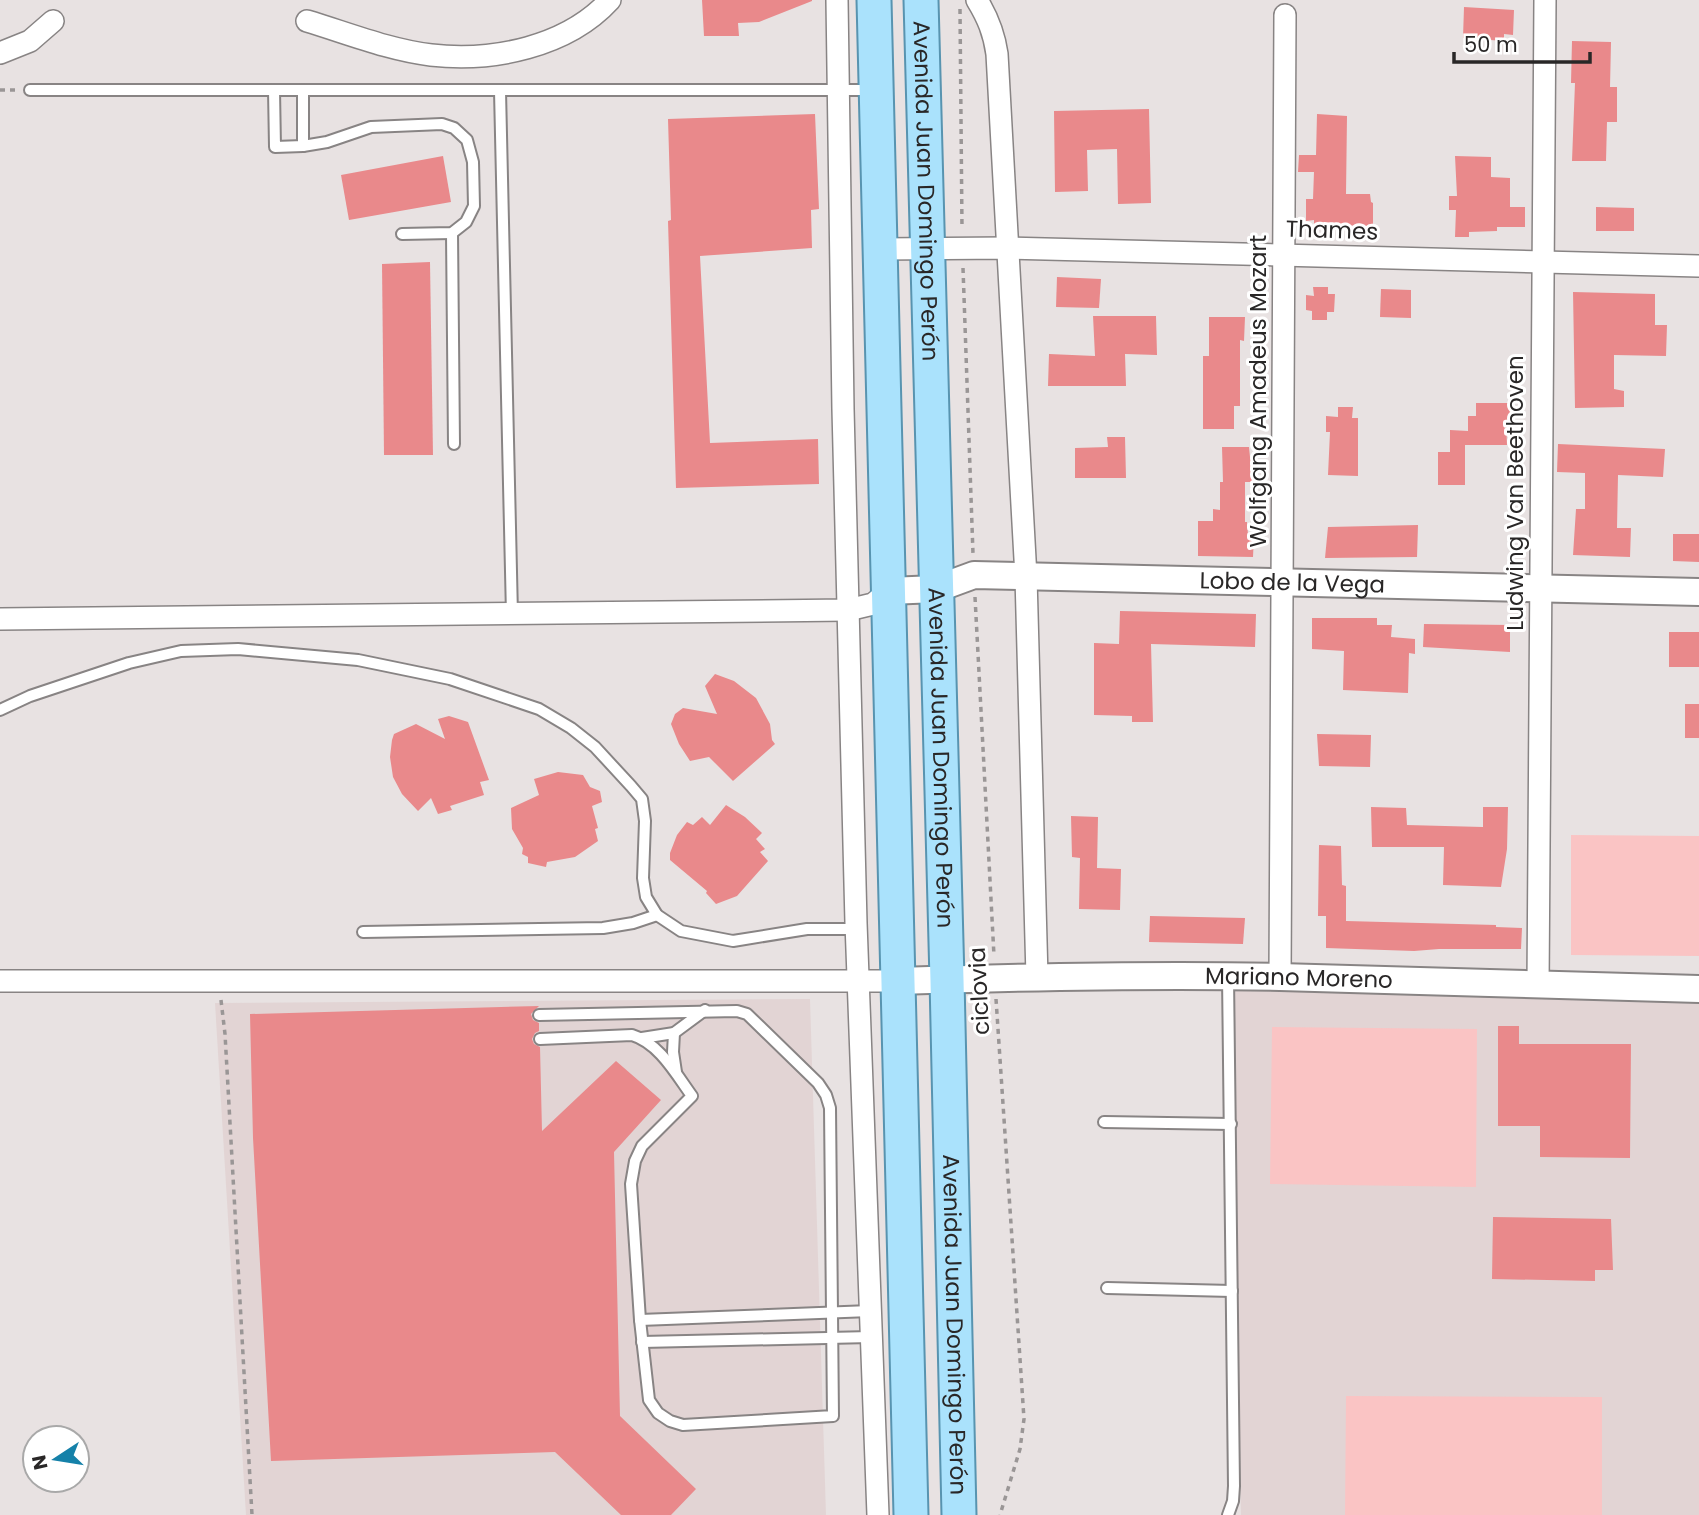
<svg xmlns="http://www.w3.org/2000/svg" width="1699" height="1515" font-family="Poppins,sans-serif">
  <rect width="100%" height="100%" fill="#e8e2e2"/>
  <g fill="#e2d4d4">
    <polygon points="1228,976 1699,988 1699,1515 1241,1515"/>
    <polygon points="810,999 826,1515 246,1515 215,1003"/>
  </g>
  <g fill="#fac4c4">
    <polygon points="1571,835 1699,836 1699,956 1571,955"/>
    <polygon points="1272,1027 1477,1029 1476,1187 1270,1184"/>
    <polygon points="1346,1396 1602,1397 1602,1515 1345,1515"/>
  </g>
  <g fill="#e9898b">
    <polygon points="702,0 812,0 812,1 759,22 738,23 739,36 704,36"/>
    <polygon points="1464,7 1514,10 1513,35 1504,34 1504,41 1463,38"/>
    <polygon points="1572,41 1611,42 1610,87 1617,87 1617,122 1607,122 1606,161 1572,161 1575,83 1571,83"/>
    <polygon points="1149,109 1151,203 1118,204 1117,149 1087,150 1088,191 1055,192 1054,111"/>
    <polygon points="815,114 819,209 811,210 812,248 700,256 710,443 818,439 819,484 676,488 668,221 671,220 668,119"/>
    <polygon points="1317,114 1347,116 1346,194 1370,194 1371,202 1373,203 1373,226 1314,225 1314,220 1306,221 1306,199 1313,199 1314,172 1298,172 1299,155 1316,155"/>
    <polygon points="443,156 451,202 349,220 341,175"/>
    <polygon points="1455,156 1491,157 1491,177 1510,178 1510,207 1525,207 1525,227 1497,227 1497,231 1469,232 1469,237 1455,237 1456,210 1449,210 1449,196 1457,196"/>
    <polygon points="1596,207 1634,208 1634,231 1596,231"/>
    <polygon points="430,262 433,455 384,455 382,264"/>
    <polygon points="1057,277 1101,279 1099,308 1056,307"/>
    <polygon points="1313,287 1328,287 1328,294 1335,294 1334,312 1327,312 1327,320 1312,320 1312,311 1306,310 1306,295 1314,296"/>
    <polygon points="1381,289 1411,290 1411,318 1380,317"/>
    <polygon points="1573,292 1655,294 1655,325 1667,325 1666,356 1614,355 1614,389 1624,391 1624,407 1575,408"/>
    <polygon points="1093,316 1156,316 1157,355 1125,354 1126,386 1048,386 1049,354 1095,356"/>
    <polygon points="1209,317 1245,317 1244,341 1240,340 1240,406 1234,406 1234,429 1203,429 1203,356 1209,356"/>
    <polygon points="1476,403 1512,403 1513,421 1506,421 1507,445 1465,445 1465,485 1438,485 1438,452 1450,452 1450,430 1468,431 1468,416 1476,416"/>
    <polygon points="1338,407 1353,407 1352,418 1358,418 1358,476 1328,475 1330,432 1326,432 1326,416 1338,417"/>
    <polygon points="1107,437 1125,437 1126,478 1075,478 1075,448 1108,447"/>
    <polygon points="1558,444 1665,449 1663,477 1618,475 1617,528 1631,528 1630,557 1573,555 1576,509 1585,509 1585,473 1557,472"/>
    <polygon points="1222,447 1249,447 1250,457 1253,458 1253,482 1245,482 1245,522 1247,522 1248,535 1254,535 1253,557 1198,556 1198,521 1213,521 1213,509 1220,510 1220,482 1223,482"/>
    <polygon points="1418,525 1417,557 1325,558 1328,527"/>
    <polygon points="1673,534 1699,534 1699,562 1673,561"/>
    <polygon points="1120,611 1256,614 1255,647 1151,644 1153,722 1132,722 1132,716 1094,715 1094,643 1119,644"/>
    <polygon points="1312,618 1377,618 1377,625 1392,625 1391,637 1415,639 1415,654 1409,653 1408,693 1343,690 1344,651 1312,649"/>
    <polygon points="1424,624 1510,625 1510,652 1423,647"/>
    <rect x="1669" y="632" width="30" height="35"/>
    <polygon points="715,674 734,681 756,698 770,724 772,740 775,744 733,781 709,757 690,761 679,744 671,724 675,714 683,708 717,714 705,686"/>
    <rect x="1685" y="704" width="14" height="34"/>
    <polygon points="449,716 468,722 489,780 480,782 484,795 450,806 452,810 438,814 431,798 418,811 402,794 393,777 390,757 392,740 394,734 416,724 445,739 438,719"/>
    <polygon points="1317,734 1371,735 1370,767 1319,766"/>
    <polygon points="558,772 583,775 590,787 600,791 602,802 592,806 598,828 595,829 598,841 575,857 547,862 546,867 528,863 528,857 522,854 523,848 512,829 511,808 539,795 534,779"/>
    <polygon points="726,805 745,817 762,833 756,839 765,849 760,852 768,861 737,896 716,904 706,893 707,891 670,860 670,853 677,835 687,822 693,825 702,817 710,825"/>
    <polygon points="1371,807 1406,808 1407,825 1483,827 1483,807 1508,807 1507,849 1501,887 1443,885 1444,847 1372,847"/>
    <polygon points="1071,816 1098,817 1097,868 1121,869 1120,910 1079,909 1080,858 1072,857"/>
    <polygon points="1319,845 1341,846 1342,885 1346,886 1346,921 1496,925 1496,927 1522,928 1521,949 1439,949 1414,951 1326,948 1326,916 1318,916"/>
    <polygon points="1150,916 1245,918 1243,944 1149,942"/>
    <polygon points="539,1006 531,1014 533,1020 539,1023 539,1031 535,1033 532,1039 534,1044 540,1047 542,1131 616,1061 661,1100 614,1152 620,1416 696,1489 671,1515 621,1515 555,1452 271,1461 253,1138 250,1014"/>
    <polygon points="1498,1026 1519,1026 1519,1044 1631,1044 1630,1158 1540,1157 1540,1126 1498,1126"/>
    <polygon points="1493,1217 1611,1219 1613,1270 1595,1270 1595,1281 1492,1279"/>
  </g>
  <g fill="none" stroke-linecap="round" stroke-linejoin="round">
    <defs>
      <g id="service">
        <polyline points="30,90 873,90"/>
        <polyline points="274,90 275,147 303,146 327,142 371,127 442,124 454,128 467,140 473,162 474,206 466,222 452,233 402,234"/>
        <polyline points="303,90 303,146"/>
        <polyline points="500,91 512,615"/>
        <polyline points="452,233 454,444"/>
        <polyline points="0,710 30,696 129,663 181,651 238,649 358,660 450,679 539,709 571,728 595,747 631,786 642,799 645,821 643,878 646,897 657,915 681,931 733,941 807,929 856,929"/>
        <polyline points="363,932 603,928 633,923 657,915"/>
        <path d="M539,1015L737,1011L747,1014L818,1083L826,1095L830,1108L833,1416L683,1425L670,1421L658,1413L649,1400L640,1320L631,1184L635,1161L642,1146L692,1096C676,1074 659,1043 632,1035L540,1039"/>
        <polyline points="674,1033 673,1052 676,1072"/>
        <polyline points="642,1038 674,1033 705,1010"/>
        <polyline points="1104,1122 1231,1124"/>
        <polyline points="1107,1288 1232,1291"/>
        <polyline points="640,1320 870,1311"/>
        <polyline points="642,1342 871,1337"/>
        <polyline points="1228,1515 1233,1501 1234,1486 1228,976"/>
      </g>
      <g id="minor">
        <polyline points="837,0 843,409 856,923 878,1515"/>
        <path d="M977,0C988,18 994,33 997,54L1026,577L1037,977"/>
        <path d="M307,21C347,33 389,50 431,55C493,62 567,47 610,0"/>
        <polyline points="0,53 30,41 53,21"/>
        <polyline points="880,249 1009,248 1699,266"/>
        <polyline points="0,619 848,610 873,604 889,591"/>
        <polyline points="1280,977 1285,15"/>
        <polyline points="0,981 898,981"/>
        <polyline points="1538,986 1545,0"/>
      </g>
      <g id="tertiary">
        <path id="s1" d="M889,591L936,589L974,575L1699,592"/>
        <path id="s2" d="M898,981C1025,977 1153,974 1280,977C1420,980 1559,986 1699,989"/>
      </g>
      <g id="primary">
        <polyline points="874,0 911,1515"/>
        <path id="s3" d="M921,0L947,980L959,1515"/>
      </g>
    </defs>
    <use href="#service" stroke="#888484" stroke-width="14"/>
    <use href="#minor" stroke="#888484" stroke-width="24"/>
    <use href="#tertiary" stroke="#888484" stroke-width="30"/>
    <use href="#primary" stroke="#5894b0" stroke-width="37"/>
    <g stroke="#9a9696" stroke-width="3.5" stroke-dasharray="5 5" stroke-linecap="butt">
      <polyline points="960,9 962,229"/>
      <polyline points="0,90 17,90"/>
      <polyline points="963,268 973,554"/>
      <polyline points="975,597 994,956"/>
      <polyline points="996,999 1024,1419 1020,1449 1000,1515"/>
      <polyline points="221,1000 225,1034 252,1515"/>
    </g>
    <use href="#service" stroke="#fff" stroke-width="10"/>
    <use href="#minor" stroke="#fff" stroke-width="21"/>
    <use href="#tertiary" stroke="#fff" stroke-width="26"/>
    <use href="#primary" stroke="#aae2fc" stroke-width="33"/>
  </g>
  <g text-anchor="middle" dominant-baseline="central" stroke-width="6" stroke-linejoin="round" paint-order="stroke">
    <g font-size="23" fill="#292727" stroke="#fff">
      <text stroke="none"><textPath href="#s3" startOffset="191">Avenida Juan Domingo Perón</textPath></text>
      <text transform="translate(1332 230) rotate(2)">Thames</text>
      <text transform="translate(1258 391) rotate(-90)">Wolfgang Amadeus Mozart</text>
      <text transform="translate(1515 493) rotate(-90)">Ludwing Van Beethoven</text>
      <text stroke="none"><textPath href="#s1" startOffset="406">Lobo de la Vega</textPath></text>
      <text stroke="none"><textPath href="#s3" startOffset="758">Avenida Juan Domingo Perón</textPath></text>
      <text stroke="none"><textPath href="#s2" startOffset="401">Mariano Moreno</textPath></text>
      <text transform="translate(979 991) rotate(-93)">ciclovia</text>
      <text stroke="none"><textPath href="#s3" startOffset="1325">Avenida Juan Domingo Perón</textPath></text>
    </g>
  </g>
  <g transform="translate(56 1459) rotate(258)"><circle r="33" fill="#ffffff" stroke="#a9a9a9" stroke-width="2"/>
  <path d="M0-5L12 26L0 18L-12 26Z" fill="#1581a9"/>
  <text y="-10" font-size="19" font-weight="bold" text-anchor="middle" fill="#292727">N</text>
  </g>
  <path d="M1454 52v10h136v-10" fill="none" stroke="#292727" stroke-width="3.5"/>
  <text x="1464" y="52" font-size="21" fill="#292727" stroke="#ffffff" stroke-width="5" paint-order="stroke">50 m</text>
</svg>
